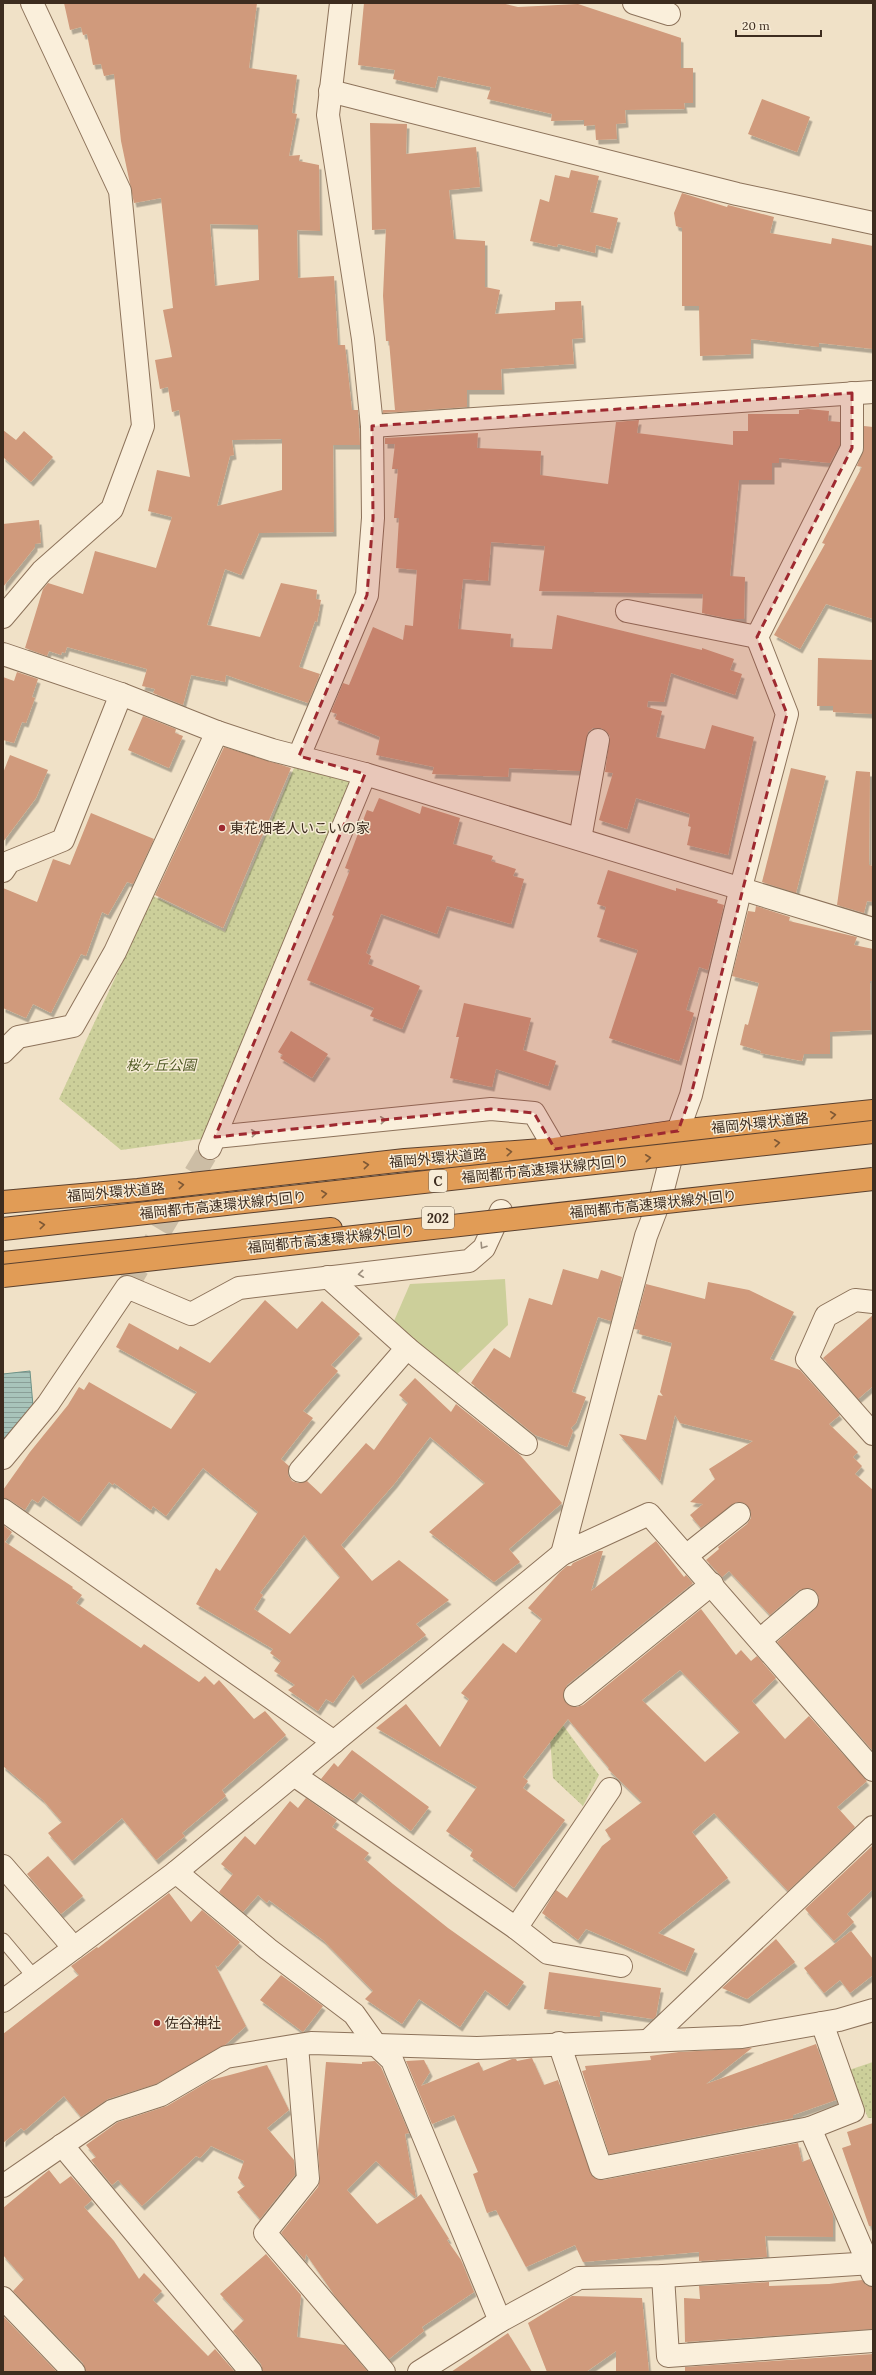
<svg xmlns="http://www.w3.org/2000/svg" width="876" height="2375" font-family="Lora,'Noto Sans JP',serif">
  <defs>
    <pattern id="park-dots" width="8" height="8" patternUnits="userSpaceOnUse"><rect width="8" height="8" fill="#cccf9a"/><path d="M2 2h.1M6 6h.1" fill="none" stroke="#b0b284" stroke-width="1.8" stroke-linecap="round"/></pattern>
    <pattern id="water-rules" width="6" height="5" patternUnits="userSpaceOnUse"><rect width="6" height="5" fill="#a8c4ba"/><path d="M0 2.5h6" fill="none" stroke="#8a9f97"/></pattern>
    <filter id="shadow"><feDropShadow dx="2.5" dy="4.5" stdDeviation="0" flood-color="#0004"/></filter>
  </defs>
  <rect width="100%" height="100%" fill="#f0e1c7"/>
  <polygon fill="#cccf9a" points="505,1279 508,1325 453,1378 394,1321 410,1284"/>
  <g fill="url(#park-dots)">
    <polygon points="299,756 365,774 215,1137 121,1150 59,1099 153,896 225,932"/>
    <polygon points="568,1689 578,1701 559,1716 560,1721 599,1775 583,1806 553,1778 548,1710"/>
    <polygon points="873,2062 873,2118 868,2118 849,2070"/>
  </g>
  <polygon fill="url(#water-rules)" stroke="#6e9388" points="30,1371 33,1406 3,1443 3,1374"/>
  <g fill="#d09a7b" fill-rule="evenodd" filter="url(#shadow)">
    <path d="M64,3H257L249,68L297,75L292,113L297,114L289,156L300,155L299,161L319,165L320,231L297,230L298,278L334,276L338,345H345L352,410H358L360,445H333L334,532L259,533L241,575L225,569L207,625L260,637L281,583L317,590L316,599L321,600L317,622L315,621L299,667L320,674L308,703L226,675L225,682L191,675L183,705L153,693L155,689L142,686L147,669L67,647L65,653L62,652L61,655L49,651L47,656L25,648L43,589L48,583L83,594L95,551L156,568L172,517L148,511L157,470L190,477L179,410L172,412L168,387L160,389L155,360L172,357L163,310L173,308L161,198L134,203L121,141L114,74L104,76L101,64L93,65L87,34L83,35L81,27L70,30ZM210,224L258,225L259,280L215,286ZM282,439V490L217,506L230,456L234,455L232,440Z"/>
    <polygon points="364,3 501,3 518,7 578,4 681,38 681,68 693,68 693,103 684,103 685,109 625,110 626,123 616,124 617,139 596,140 595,125 584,126 584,120 551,121 552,114 487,99 491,87 438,76 435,88 393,79 395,70 358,65"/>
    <polygon points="762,99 810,117 797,152 748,134"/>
    <polygon points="370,123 407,124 406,154 476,147 480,187 449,190 454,239 485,241 485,287 500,290 495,314 555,310 555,302 581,301 583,338 572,339 574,364 501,369 502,390 467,390 467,407 383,413 383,410 395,410 389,341 386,341 383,296 386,229 372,230"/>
    <polygon points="571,170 599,176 590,212 618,218 610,249 596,245 595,253 558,244 557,247 530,241 540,199 549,202 555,175 569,178"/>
    <polygon points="682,193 727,207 728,205 774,217 770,233 831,244 832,238 873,246 873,349 819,343 819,347 751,339 751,354 700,356 699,306 682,306 682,228 676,226 674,213"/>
    <polygon points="808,409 829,411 828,421 840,422 840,445 830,463 779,458 779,463 772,463 772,480 739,480 730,576 745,577 744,619 730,619 702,613 703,594 539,591 545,546 491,542 488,581 463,579 458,629 511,634 510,647 552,649 557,615 702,650 702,648 734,659 730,670 742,674 735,695 671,673 664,702 648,701 647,707 662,711 656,737 705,749 712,725 754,737 728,855 687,845 691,827 688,826 690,814 636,798 627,829 599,820 613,773 605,772 610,736 606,731 601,728 593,728 588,732 580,771 509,768 508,777 432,774 434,767 376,755 380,737 335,719 337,714 331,712 343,683 349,685 373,627 403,640 405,625 413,626 417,570 396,568 399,518 394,518 398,469 392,469 395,444 385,444 385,438 478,433 477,448 541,451 540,475 608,484 616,422 639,420 637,433 733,445 733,431 748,431 748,414 799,414 799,410"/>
    <polygon points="864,426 873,427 873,619 826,604 800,649 774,635 825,544 822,543 862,467 857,466 864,448"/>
    <polygon points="3,430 16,440 24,431 53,457 31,482 3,457"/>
    <polygon points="39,520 41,543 35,544 35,547 3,587 3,524"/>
    <polygon points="818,658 873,660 873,714 833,712 833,706 817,706"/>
    <polygon points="17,672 38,679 32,697 35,698 26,723 22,722 14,743 3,740 3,677 14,681"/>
    <polygon points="143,716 176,729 175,733 183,736 169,768 128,750"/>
    <polygon points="224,747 291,768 223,928 155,895"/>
    <polygon points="10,755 48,770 36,798 3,842 3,773"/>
    <polygon points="791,768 826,776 796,893 762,882"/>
    <polygon points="856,771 870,772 869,865 873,866 873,902 867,901 864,913 837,905"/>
    <polygon points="379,798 420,814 422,806 460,818 453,844 493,856 491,861 516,869 513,876 524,879 511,924 447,906 437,934 381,914 366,953 371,956 368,964 420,986 402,1029 370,1016 374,1008 307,980 334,916 332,915 350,870 345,868 367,810 373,812"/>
    <polygon points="91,813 154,839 133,884 127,882 108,915 102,912 86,956 81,954 51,1013 33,1004 26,1018 3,1008 3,888 37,902 53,859 70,865"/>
    <polygon points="608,870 676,891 676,888 718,900 717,903 724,905 708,970 699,967 686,1010 694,1013 679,1061 609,1038 638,950 597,937 606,907 597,904"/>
    <polygon points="756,906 790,917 789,921 857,937 854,945 873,949 873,981 870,981 871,1030 830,1032 830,1054 804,1054 802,1061 760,1053 761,1051 740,1045 745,1024 748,1025 759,983 732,976 748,911 755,912"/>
    <polygon points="464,1003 531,1018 523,1050 556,1061 548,1086 496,1069 492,1087 450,1078 459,1037 456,1037"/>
    <polygon points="291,1031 328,1054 312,1078 280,1058 283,1055 278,1052"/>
    <polygon points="563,1269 598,1279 601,1270 622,1277 611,1321 598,1317 572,1392 586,1397 576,1423 571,1428 573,1431 567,1447 535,1435 471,1383 494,1348 510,1358 529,1298 552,1305"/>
    <polygon points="708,1282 749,1290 794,1312 770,1359 800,1370 840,1415 829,1424 858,1452 853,1457 862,1466 855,1474 873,1490 873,1751 777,1642 815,1609 819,1598 816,1592 811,1588 799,1590 770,1615 729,1571 722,1577 706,1560 719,1549 718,1547 747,1524 751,1518 751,1512 744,1503 737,1502 701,1528 690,1515 703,1504 690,1502 715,1479 709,1469 753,1441 680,1423 675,1415 660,1481 619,1434 646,1440 658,1395 663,1396 660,1392 672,1343 639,1334 640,1330 634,1329 646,1284 705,1299"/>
    <path d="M265,1300L297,1329L322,1301L360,1334L331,1365L338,1371L303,1411L313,1418L281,1459L289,1466L288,1475L292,1481L298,1483L307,1481L321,1494L366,1443L374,1450L408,1403L399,1395L415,1378L451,1412L456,1404L520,1455L562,1503L509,1549L520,1562L494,1582L429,1532L485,1483L430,1437L395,1483L341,1545L372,1581L399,1560L449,1600L416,1624L426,1635L360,1685L353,1675L333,1703L326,1699L318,1711L288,1690L295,1685L274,1671L281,1661L270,1653L273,1649L196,1604L216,1568L220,1571L258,1512L203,1468L166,1516L153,1506L151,1510L114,1483L113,1485L109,1482L79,1522L43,1496L38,1503L32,1499L25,1510L10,1500L3,1498V1490L30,1452L68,1405L79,1387L84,1390L89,1382L171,1429L197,1392L116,1347L129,1323L178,1350L180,1346L210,1363ZM304,1535L340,1577L290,1634L254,1609L263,1595L260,1593Z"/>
    <polygon points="873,1315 873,1386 858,1399 823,1358"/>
    <polygon points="3,1525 12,1532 5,1542 73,1587 72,1588 82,1595 76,1603 141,1648 144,1644 199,1682 205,1676 214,1685 219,1680 254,1719 265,1711 286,1735 222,1790 226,1796 182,1833 185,1836 156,1860 122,1818 72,1861 48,1833 62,1822 43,1800 3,1766"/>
    <path d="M656,1541L684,1577L686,1575L693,1583L567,1685L563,1697L566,1703L577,1707L583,1705L701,1609L736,1655L741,1650L751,1661L757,1656L776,1678L752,1701L785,1739L809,1716L867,1781L837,1807L855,1827L788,1891L714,1813L692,1832L728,1878L658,1933L695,1949L685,1972L586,1929L578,1940L542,1913L556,1890L567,1898L602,1846L611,1839L605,1830L642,1802L608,1769L609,1768L568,1719L523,1777L528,1781L523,1788L565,1820L514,1888L470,1856L473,1850L446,1831L477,1787L376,1728L406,1704L440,1747L469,1699L461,1693L503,1643L516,1653L542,1619L528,1608L560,1572L567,1566H571L573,1563L599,1551H603L591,1591ZM680,1670L740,1732L705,1762L642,1700Z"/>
    <polygon points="352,1750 429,1807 411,1831 360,1792 353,1800 321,1779 334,1763 338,1767"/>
    <polygon points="306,1798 337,1820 332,1827 369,1853 364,1859 393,1884 448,1928 524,1982 507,2006 485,1990 460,2027 419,1999 402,2024 365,1999 373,1991 323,1940 269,1900 267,1903 258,1895 243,1912 219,1892 233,1874 221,1864 245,1836 255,1845 290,1801 298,1808"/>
    <polygon points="872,1846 873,1889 847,1914 854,1922 834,1941 805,1909"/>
    <polygon points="48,1856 83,1896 61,1914 27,1874"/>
    <polygon points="169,1893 191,1922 202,1910 240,1942 218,1967 215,1965 246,2026 225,2045 156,2084 108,2099 81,2117 64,2096 24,2131 21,2128 3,2143 3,2034 79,1975 71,1966 97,1947 98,1948"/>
    <polygon points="851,1931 873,1959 873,1975 850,1993 840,1980 824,1993 804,1968"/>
    <polygon points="776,1939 795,1962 747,1999 722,1988"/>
    <polygon points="549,1972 661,1988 656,2016 653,2019 600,2011 600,2017 544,2009"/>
    <polygon points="281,1975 323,2006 303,2032 260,2000"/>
    <polygon points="816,2044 836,2100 793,2115 793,2118 609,2154 582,2071 586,2070 585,2066 651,2060 650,2056 679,2052 752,2048 706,2084"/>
    <polygon points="532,2058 544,2085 558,2080 593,2177 603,2180 798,2143 802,2162 810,2159 833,2214 833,2237 765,2236 767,2257 699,2261 699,2252 583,2262 575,2245 526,2267 496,2210 487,2213 473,2174 478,2172 454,2115 432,2124 406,2061 424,2060 430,2072 421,2086 479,2062 483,2071 512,2059 516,2059 517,2061"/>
    <path d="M375,2061L381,2067L409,2133L405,2134L416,2198L421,2194L449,2239L447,2240L461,2260L474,2292L422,2327L424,2331L389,2359L335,2296L306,2254L305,2260L281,2233L318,2187L320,2179L318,2151L326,2062L362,2064V2062ZM376,2161L416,2198L377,2224L347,2190Z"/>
    <polygon points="267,2065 289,2110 267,2128 294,2160 295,2175 260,2219 237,2192 245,2186 238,2178 244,2161 211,2146 200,2158 196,2156 142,2206 118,2180 112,2185 91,2160 96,2157 86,2145 118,2122 167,2106 211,2080"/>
    <polygon points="873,2123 873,2226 869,2226 842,2148 851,2145 847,2132"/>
    <polygon points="49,2170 60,2184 71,2176 92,2200 84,2207 114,2241 139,2279 144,2273 162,2291 153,2300 208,2356 215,2349 235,2372 86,2372 83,2363 13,2291 24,2279 3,2255 3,2208"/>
    <polygon points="266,2254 301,2295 297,2337 345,2345 368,2372 263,2372 261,2364 233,2331 244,2320 220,2294"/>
    <polygon points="862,2280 866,2285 873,2287 873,2329 685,2342 684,2298 700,2299 699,2286 769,2282 769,2286 829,2284"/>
    <polygon points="572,2296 642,2298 649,2372 616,2372 616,2351 586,2372 547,2372 528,2323"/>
    <polygon points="3,2316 57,2372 3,2372"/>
    <polygon points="508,2333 532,2372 451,2372"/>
    <polygon points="873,2354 873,2372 685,2372 685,2367"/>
  </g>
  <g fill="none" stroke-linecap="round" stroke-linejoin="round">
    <polyline stroke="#ccbda5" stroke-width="22" stroke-dasharray="22 11" stroke-linecap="butt" points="127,1287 210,1148"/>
    <defs>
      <polyline id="lane" points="3,1940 35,1978"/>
      <g id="street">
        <polyline points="634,3 669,14"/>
        <polyline points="330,91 737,194 873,223"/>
        <polyline points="852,393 852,448 757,637 787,714 741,887 691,1095 678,1131 661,1197 646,1236 562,1554 649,1514 873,1770"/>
        <polyline points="372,426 873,392"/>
        <polyline points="627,611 757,637"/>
        <polyline points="3,617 42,571 112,509 143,426 120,191 32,3"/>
        <polyline points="3,654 121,694 217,732 272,750 365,774 873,929"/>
        <polyline points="299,756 367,595 373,518 372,426 363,339 328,115 341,3"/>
        <polyline points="580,839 598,740"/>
        <polyline points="3,871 9,862 63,840 121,694"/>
        <polyline points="3,1052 18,1037 73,1026 115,952 217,732"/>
        <polyline points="215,1137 491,1109 534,1113 555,1149"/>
        <polyline points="210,1148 365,774"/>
        <polyline points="873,1302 855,1300 826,1316 807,1359 873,1434"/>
        <polyline points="407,1348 526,1444"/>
        <polyline points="3,1458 48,1404 127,1287 191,1314 239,1288 469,1261 484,1248 501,1211"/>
        <polyline points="300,1471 407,1348 328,1277"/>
        <polyline points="3,1510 334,1742"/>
        <polyline points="686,1556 739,1514"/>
        <polyline points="760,1640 807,1600"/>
        <polyline points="575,1695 712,1584"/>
        <polyline points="294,1775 516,1928 610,1789"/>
        <polyline points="3,1866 74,1948"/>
        <polyline points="176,1872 562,1554"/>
        <polyline points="516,1928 548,1953 621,1966"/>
        <polyline points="3,2001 176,1872 268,1949 354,2014 376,2045 392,2060 500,2321"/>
        <polyline points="649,2040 873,1827"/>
        <polyline points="559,2043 601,2168 810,2128 873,2275"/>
        <polyline points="297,2046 308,2179 265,2233 384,2372"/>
        <polyline points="810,2128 853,2111 822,2023"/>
        <polyline points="62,2145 251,2372"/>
        <polyline points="3,2186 112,2111 161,2095 226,2057 311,2043 477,2048 742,2037 839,2020 873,2010"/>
        <polyline points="663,2276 668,2356 873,2341"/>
        <polyline points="3,2298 74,2372"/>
        <polyline points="419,2372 500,2321 579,2278 663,2276 873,2263"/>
      </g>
      <g id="highway">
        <polyline points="3,1202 138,1190 405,1160 555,1149 678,1131 873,1111"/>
        <polyline points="3,1263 331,1229"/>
      </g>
    </defs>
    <use href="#lane" stroke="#8d735b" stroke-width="15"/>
    <use href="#street" stroke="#8d735b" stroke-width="24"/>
    <use href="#highway" stroke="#5b412f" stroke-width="24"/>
    <use href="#lane" stroke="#faefdb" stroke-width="13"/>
    <use href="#street" stroke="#faefdb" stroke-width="22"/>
    <use href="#highway" stroke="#e19c56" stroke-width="22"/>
    <defs>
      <g id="highway-bridge">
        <polyline points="3,1229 873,1132"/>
        <polyline points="3,1276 873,1179"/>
      </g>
    </defs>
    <use href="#highway-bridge" stroke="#5b412f" stroke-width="24" stroke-linecap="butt"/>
    <use href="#highway-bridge" stroke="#e19c56" stroke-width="22"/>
  </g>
  <defs><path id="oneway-chevron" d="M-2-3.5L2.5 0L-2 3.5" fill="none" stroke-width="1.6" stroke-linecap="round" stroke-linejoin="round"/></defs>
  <g stroke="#7f5935">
    <use href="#oneway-chevron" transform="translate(833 1115) rotate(-6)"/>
    <use href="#oneway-chevron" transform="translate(777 1143) rotate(-6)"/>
    <use href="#oneway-chevron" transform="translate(509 1152) rotate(-5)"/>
    <use href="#oneway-chevron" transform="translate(648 1158) rotate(-6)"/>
    <use href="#oneway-chevron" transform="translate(366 1165) rotate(-6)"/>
    <use href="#oneway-chevron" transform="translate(181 1185) rotate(-6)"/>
    <use href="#oneway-chevron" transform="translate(324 1194) rotate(-6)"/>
    <use href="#oneway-chevron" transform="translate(42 1225) rotate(-6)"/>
  </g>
  <g stroke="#9c8e7d">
    <use href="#oneway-chevron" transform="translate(383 1120) rotate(-6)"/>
    <use href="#oneway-chevron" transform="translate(254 1133) rotate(-6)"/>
    <use href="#oneway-chevron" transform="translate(483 1246) rotate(123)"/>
    <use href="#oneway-chevron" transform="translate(361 1274) rotate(174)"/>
  </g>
  <path fill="#9e2930" fill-opacity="0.2" stroke="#9e2930" stroke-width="3" stroke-dasharray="8 5" stroke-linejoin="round" d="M852,393V448L757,637L787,714L691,1095L678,1131L555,1149L534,1113L491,1109L215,1137L365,774L299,756L367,595L373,518L372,426Z"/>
  <g fill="#9e2930" stroke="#f7ecd7" stroke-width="1.5">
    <circle cx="222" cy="828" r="4"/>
    <circle cx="157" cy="2023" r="4"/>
  </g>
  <g text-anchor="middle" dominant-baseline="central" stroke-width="3" stroke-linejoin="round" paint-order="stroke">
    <g fill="#f7ecd7" stroke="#756656" stroke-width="1">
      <rect x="429" y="1170" width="18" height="22" rx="3"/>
      <rect x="422" y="1207" width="32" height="22" rx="3"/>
    </g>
    <g font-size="13" font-weight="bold" fill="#3d2c1f">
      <text x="438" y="1181">C</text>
      <text x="438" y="1218">202</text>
    </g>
    <g font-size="14" fill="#3d2c1f" stroke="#f7ecd7" text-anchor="start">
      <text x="230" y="828">東花畑老人いこいの家</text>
      <text x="165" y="2023">佐谷神社</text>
    </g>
    <g font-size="14" font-style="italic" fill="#505a25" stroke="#f7ecd7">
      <text x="161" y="1065">桜ヶ丘公園</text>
    </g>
    <g font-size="14" fill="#3d2c1f" stroke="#f7ecd7">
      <text transform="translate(760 1123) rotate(-6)">福岡外環状道路</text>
      <text transform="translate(438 1158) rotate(-5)">福岡外環状道路</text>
      <text transform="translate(545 1169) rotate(-6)">福岡都市高速環状線内回り</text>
      <text transform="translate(116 1192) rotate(-5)">福岡外環状道路</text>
      <text transform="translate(653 1204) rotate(-6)">福岡都市高速環状線外回り</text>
      <text transform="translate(223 1205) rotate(-6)">福岡都市高速環状線内回り</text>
      <text transform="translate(331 1239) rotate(-6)">福岡都市高速環状線外回り</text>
    </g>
  </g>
  <rect width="876" height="2375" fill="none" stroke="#3d2c1f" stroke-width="8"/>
  <path d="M736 30v6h85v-6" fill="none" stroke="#3d2c1f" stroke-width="2"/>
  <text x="742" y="30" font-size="12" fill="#3d2c1f" stroke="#f7ecd7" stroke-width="3" paint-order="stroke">20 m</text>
</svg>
